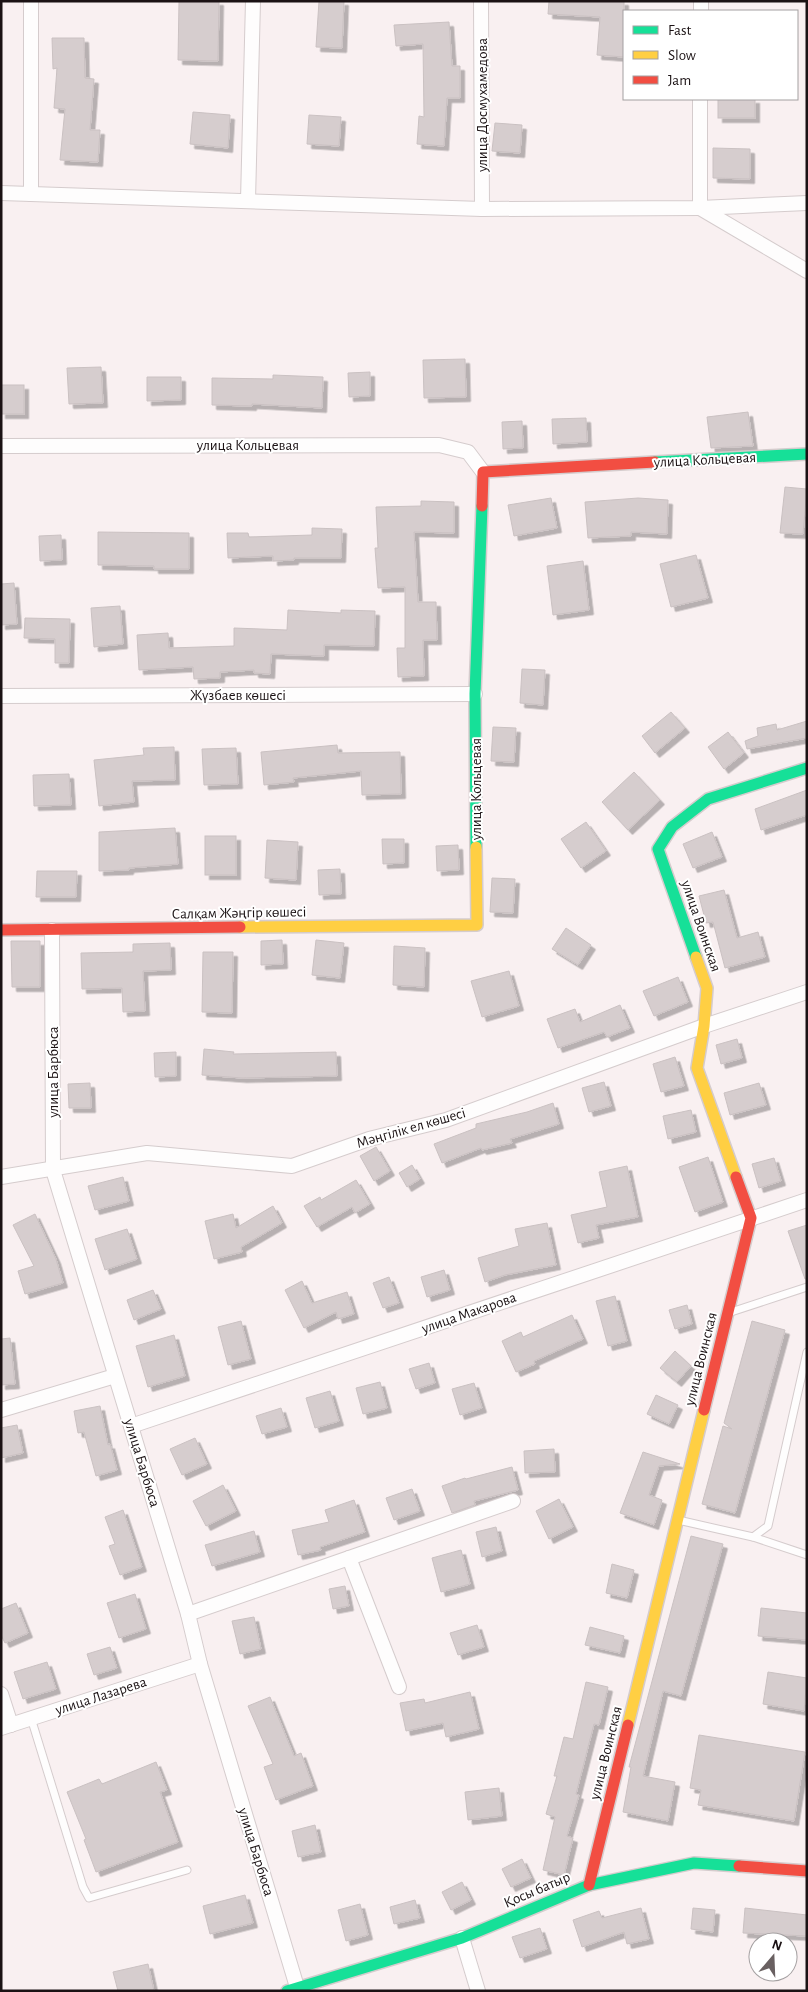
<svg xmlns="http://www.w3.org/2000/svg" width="808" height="1992" font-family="'Alegreya Sans',sans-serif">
  <defs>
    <filter id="shadow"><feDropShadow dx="4.5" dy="4.5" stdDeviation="0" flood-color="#0004"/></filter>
  </defs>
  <rect width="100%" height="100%" fill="#f9f0f1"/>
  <g fill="#d6cdce" stroke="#cac1c2" filter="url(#shadow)">
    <polygon points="179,1 219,1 218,61 178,60"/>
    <polygon points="319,1 344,1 342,48 316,47"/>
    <polygon points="549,1 624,1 624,57 597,55 600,17 548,14"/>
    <polygon points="449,22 452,66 460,66 460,98 447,98 444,146 417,144 419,116 424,117 423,44 396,46 394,25"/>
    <polygon points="52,38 84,38 85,78 94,79 90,130 100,130 98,162 60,160 65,109 54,108 57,68 53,69"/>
    <rect x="718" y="99" width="37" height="19"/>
    <polygon points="193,112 230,115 228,148 190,144"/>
    <polygon points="309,115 341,117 339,146 307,144"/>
    <polygon points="495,123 522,125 520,153 492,151"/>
    <polygon points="713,148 750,149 750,179 713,178"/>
    <polygon points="465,359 466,397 424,398 423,360"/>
    <polygon points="101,367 103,403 69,404 67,368"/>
    <polygon points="370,372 370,396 349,397 348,373"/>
    <polygon points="273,375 323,377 322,408 252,404 252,406 212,405 212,378 273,379"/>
    <polygon points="147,377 181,377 181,400 147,401"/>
    <rect x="1" y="385" width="23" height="29"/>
    <polygon points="748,412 753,446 711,448 707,417"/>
    <polygon points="586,418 587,442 553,444 552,419"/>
    <polygon points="522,421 523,448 503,449 502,422"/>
    <polygon points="785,487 807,489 803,534 780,533"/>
    <polygon points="551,498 557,528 514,536 508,505"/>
    <polygon points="638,498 668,500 667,534 631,532 631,536 588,538 585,502"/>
    <polygon points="421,501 454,502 454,533 414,532 418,602 436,602 437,640 423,640 424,676 398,677 397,648 405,648 405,587 378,588 375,548 378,548 376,507 421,506"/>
    <polygon points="312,528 342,529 341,558 294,558 294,560 273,561 273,556 228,558 227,533 248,533 249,537 312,535"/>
    <polygon points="98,532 189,533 189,569 154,569 154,566 98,565"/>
    <polygon points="61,535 62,560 40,561 39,536"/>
    <polygon points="696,555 708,598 671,607 660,564"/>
    <polygon points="583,561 589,610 553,615 547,566"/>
    <polygon points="14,583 17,624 1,625 1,584"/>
    <polygon points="120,606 123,644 94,647 91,608"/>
    <polygon points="288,610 341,613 341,610 375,611 374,646 324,645 324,656 271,654 270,674 254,673 254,670 220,672 220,678 194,679 193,667 139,670 137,635 168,633 169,648 234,646 234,628 287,630"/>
    <polygon points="25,618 70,619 69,663 55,663 55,639 24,638"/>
    <polygon points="522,669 545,670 543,705 520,703"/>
    <polygon points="671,712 685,728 655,753 642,736"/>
    <polygon points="807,721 807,738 747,749 745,741 758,736 757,728 776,724 777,730"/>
    <polygon points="493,727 516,728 514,762 491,761"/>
    <polygon points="728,732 744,753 724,769 708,747"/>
    <polygon points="337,745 338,753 400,752 401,794 362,795 361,771 293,778 294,782 264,785 261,752"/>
    <polygon points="174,747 175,780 132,781 134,802 99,806 94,760 144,755 143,748"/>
    <polygon points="236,748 238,784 204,785 202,749"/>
    <polygon points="634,772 660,800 628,830 602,802"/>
    <polygon points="69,774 71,805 34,806 33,775"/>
    <polygon points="807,790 807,815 761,830 755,809"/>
    <polygon points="586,822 606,851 581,868 561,839"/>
    <polygon points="175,828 178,864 129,868 129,870 99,871 99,832"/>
    <polygon points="712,832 722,857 693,868 683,844"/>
    <rect x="205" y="836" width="31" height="39"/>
    <polygon points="382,839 404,839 404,863 383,864"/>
    <polygon points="267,840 298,842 296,880 265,878"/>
    <polygon points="458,845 459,870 437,871 436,846"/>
    <polygon points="340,869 341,894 319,895 318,870"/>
    <polygon points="37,871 77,871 76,897 36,897"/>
    <polygon points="492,878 515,879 513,913 490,912"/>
    <polygon points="724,890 737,938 758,932 765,957 725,968 713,922 706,923 699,896"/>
    <polygon points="566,928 591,945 578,965 552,949"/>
    <polygon points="282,940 283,964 261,965 261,941"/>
    <polygon points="316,940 344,943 340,978 312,975"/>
    <polygon points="11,941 40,941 40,987 12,987"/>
    <polygon points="170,943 171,970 143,971 145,1011 123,1012 122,988 82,989 81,953 133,952 133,944"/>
    <polygon points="394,946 425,948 424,987 393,985"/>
    <polygon points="203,952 233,952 232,1013 202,1012"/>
    <polygon points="509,971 519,1006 482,1017 471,981"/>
    <polygon points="678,977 688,1002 654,1016 643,991"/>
    <polygon points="620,1005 630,1028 607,1037 604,1032 558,1048 547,1019 575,1009 580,1022"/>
    <polygon points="737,1039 742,1058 721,1064 716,1045"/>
    <polygon points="204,1049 234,1052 233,1054 336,1052 337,1076 242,1078 202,1075"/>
    <polygon points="176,1052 176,1076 155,1077 154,1053"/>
    <polygon points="675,1057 684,1086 661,1092 653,1064"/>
    <polygon points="604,1082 611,1106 589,1112 582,1088"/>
    <polygon points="90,1083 91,1108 69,1108 68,1084"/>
    <polygon points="759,1083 766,1105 730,1115 724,1093"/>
    <polygon points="553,1103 559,1124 510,1139 512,1143 482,1150 481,1148 442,1163 434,1144 476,1128 476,1124 527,1112"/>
    <polygon points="691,1110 696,1132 668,1139 663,1116"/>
    <polygon points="376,1147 390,1171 374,1181 360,1156"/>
    <polygon points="708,1157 723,1202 695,1212 679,1167"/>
    <polygon points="774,1158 781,1181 759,1188 752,1164"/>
    <polygon points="412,1165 420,1179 407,1187 399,1173"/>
    <polygon points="627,1166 638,1217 596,1225 599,1238 578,1243 571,1215 607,1207 599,1172"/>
    <polygon points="123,1177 129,1201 95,1210 88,1186"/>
    <polygon points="356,1180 370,1204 355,1213 352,1207 317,1227 304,1206 320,1197 321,1200"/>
    <polygon points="273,1206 282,1223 241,1247 242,1252 214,1259 205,1221 233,1214 236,1228"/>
    <polygon points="35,1214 56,1259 63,1283 25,1294 18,1271 34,1266 13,1225"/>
    <polygon points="547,1223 556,1265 505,1275 485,1282 478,1258 519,1246 515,1229"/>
    <polygon points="807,1225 807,1279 805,1279 788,1231"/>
    <polygon points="127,1229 137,1259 105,1270 95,1239"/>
    <polygon points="444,1270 450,1290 427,1297 421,1277"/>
    <polygon points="389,1277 399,1303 383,1308 373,1283"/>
    <polygon points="302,1281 312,1303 347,1292 354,1314 338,1319 336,1312 304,1328 285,1290"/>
    <polygon points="153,1290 161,1309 134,1320 127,1300"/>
    <polygon points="615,1296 627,1341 608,1346 596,1301"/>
    <polygon points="687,1305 692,1324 675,1329 669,1310"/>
    <polygon points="572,1315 583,1339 534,1361 535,1364 516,1372 502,1341 521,1332 523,1337"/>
    <polygon points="241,1321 251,1359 228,1365 218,1327"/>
    <polygon points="752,1321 785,1330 735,1513 702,1504 723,1426 732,1429 724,1423"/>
    <polygon points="174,1335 185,1376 148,1387 136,1346"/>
    <polygon points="10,1338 15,1384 1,1385 1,1339"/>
    <polygon points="675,1351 691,1366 677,1382 660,1368"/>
    <polygon points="429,1363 435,1383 416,1389 409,1369"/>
    <polygon points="380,1382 387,1408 363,1414 356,1388"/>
    <polygon points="474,1383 482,1408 460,1415 452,1389"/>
    <polygon points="330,1391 339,1421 315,1428 306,1398"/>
    <polygon points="656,1395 678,1405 669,1424 647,1414"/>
    <polygon points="100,1406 108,1445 110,1444 117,1470 96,1476 84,1432 78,1433 74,1411"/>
    <polygon points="281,1408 287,1427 262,1434 256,1416"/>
    <polygon points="17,1425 23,1453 1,1458 1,1428"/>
    <polygon points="195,1438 207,1464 182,1475 170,1449"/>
    <polygon points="554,1449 555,1472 525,1473 524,1451"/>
    <polygon points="643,1452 680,1464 659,1466 649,1495 662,1500 654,1525 620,1513"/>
    <polygon points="512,1467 518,1490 474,1501 475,1505 452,1513 442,1486 465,1478 466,1479"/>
    <polygon points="223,1485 236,1511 206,1526 193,1501"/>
    <polygon points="412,1489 420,1511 394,1520 386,1498"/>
    <polygon points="559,1499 573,1527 549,1539 536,1511"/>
    <polygon points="354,1500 365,1532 320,1547 321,1550 298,1555 292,1530 329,1522 325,1510"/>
    <polygon points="123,1510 142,1567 120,1575 109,1546 115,1544 105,1517"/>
    <polygon points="496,1527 502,1551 482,1557 476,1532"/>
    <polygon points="254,1531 260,1552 212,1566 205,1545"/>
    <polygon points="691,1536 723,1544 681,1696 663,1691 643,1776 675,1782 668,1821 623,1812 631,1767 629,1767"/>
    <polygon points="461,1550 470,1584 441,1592 432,1558"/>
    <polygon points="612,1564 634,1570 627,1598 606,1593"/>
    <polygon points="345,1586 349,1606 333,1609 329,1589"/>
    <polygon points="135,1594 146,1629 119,1638 107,1603"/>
    <polygon points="16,1603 28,1633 5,1643 1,1635 1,1609"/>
    <polygon points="761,1608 807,1613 807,1640 758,1636"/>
    <polygon points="254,1617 261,1649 240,1654 232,1621"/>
    <polygon points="477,1625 484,1647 458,1655 450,1633"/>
    <polygon points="590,1627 624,1636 620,1653 585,1645"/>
    <polygon points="110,1647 117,1668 94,1675 87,1654"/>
    <polygon points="47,1662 56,1689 23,1699 14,1672"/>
    <polygon points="768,1672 807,1678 804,1711 763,1704"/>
    <polygon points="586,1682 608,1687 599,1725 594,1724 576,1794 579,1795 567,1836 573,1838 564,1875 543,1870 555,1817 546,1814 557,1776 554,1776 564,1737 573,1739"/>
    <polygon points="470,1692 479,1729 446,1737 443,1723 406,1731 400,1703 424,1699 425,1703"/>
    <polygon points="270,1697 294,1756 301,1753 313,1786 276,1800 264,1767 273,1764 248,1706"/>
    <polygon points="699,1735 805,1752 794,1821 698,1805 701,1790 690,1788"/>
    <polygon points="156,1762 167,1790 160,1792 178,1842 96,1872 84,1840 86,1839 67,1792 99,1779 102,1784"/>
    <polygon points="499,1788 502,1816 468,1820 465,1792"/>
    <polygon points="315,1825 321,1852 298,1857 292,1831"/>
    <polygon points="522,1859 531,1878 511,1887 502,1869"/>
    <polygon points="462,1882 471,1900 451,1910 442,1892"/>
    <polygon points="245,1895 253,1923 210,1934 203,1906"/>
    <polygon points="415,1900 420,1918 394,1924 390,1907"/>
    <polygon points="360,1904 368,1935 346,1941 338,1910"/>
    <polygon points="641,1908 649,1939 627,1944 624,1932 582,1947 573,1920 599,1911 602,1918"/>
    <polygon points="693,1908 715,1910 713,1932 691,1929"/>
    <polygon points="745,1908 807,1915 807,1936 743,1933"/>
    <polygon points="540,1928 547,1949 520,1958 512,1937"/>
    <polygon points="148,1964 154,1991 118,1991 113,1972"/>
  </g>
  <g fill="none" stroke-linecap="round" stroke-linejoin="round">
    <defs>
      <g id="lane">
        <polyline points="731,1312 807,1287"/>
        <polyline points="678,1520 753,1537 768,1526 807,1352"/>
        <polyline points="753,1537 807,1555"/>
        <polyline points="31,1718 83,1887 89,1898 187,1870"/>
      </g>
      <g id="street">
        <polyline points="481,1 482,209"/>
        <polyline points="701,11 701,1"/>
        <polyline points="700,99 700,208 807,271"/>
        <polyline points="1,193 482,209 700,208 807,203"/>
        <polyline points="31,194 31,1"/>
        <polyline points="248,200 253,1"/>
        <polyline points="1,446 439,445 468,452 483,472"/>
        <polyline points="1,696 475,694"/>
        <polyline points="52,930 53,1170 188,1614 200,1664 297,1987"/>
        <polyline points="1,1177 147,1153 292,1166 369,1139 446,1120 704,1026 807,992"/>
        <polyline points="1,1410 115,1376"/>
        <polyline points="131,1426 807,1200"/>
        <polyline points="349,1558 399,1687"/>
        <polyline points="188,1614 513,1501"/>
        <polyline points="1,1694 11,1725"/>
        <polyline points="1,1728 200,1664"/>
        <polyline points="462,1938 478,1991"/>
      </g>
      <g id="fast">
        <polyline points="655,462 807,454"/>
        <polyline points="476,847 475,694 482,506"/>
        <polyline points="696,957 658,849 672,827 708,799 807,768"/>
        <polyline points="287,1991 462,1938 589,1885 694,1863 739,1866"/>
      </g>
      <g id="slow">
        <polyline points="240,927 477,925 476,847"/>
        <polyline points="696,957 707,988 704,1026 697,1068 736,1177"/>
        <polyline points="628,1725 704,1410"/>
      </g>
      <g id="jam">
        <polyline points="482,506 483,472 655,462"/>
        <polyline points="1,930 240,927"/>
        <polyline points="704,1410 751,1218 736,1177"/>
        <polyline points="739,1866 807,1871"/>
        <polyline points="589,1885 628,1725"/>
      </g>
    </defs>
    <use href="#lane" stroke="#d5cccd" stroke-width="9"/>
    <use href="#street" stroke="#d5cccd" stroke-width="16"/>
    <use href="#fast" stroke="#d5cccd" stroke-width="14"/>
    <use href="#slow" stroke="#d5cccd" stroke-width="14"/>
    <use href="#jam" stroke="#d5cccd" stroke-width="14"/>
    <use href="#lane" stroke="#fefdfd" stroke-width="7"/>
    <use href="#street" stroke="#fefdfd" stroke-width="14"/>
    <use href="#fast" stroke="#16e098" stroke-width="11"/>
    <use href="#slow" stroke="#ffcf43" stroke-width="11"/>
    <use href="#jam" stroke="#f24e42" stroke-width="11"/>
  </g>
  <g text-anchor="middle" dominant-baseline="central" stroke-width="4" stroke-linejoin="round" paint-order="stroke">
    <g font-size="15" fill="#1b1214" stroke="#fff">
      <text transform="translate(482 105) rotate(-90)">улица Досмухамедова</text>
      <text x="248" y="445">улица Кольцевая</text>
      <text transform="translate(705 460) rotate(-3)">улица Кольцевая</text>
      <text x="238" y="695">Жүзбаев көшесі</text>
      <text transform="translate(476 789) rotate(-90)">улица Кольцевая</text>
      <text transform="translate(239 913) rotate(-1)">Салқам Жәңгір көшесі</text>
      <text transform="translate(701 926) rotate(71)">улица Воинская</text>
      <text transform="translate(53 1072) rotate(-90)">улица Барбюса</text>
      <text transform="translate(411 1128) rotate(-16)">Мәңгілік ел көшесі</text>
      <text transform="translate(469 1313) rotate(-19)">улица Макарова</text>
      <text transform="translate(701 1359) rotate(-76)">улица Воинская</text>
      <text transform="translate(142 1463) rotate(73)">улица Барбюса</text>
      <text transform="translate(101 1696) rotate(-18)">улица Лазарева</text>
      <text transform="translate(606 1753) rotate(-76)">улица Воинская</text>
      <text transform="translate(256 1852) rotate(73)">улица Барбюса</text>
      <text transform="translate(537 1890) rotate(-23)">Қосы батыр</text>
    </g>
  </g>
  <rect width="808" height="1992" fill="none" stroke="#1b1214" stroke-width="5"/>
  <rect x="623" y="10" width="175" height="90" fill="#ffffff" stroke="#a4a0a1"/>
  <rect x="633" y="26" width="25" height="8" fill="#16e098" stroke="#a4a0a1"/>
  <text x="668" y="35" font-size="15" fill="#1b1214">Fast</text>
  <rect x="633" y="51" width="25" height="8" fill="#ffcf43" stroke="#a4a0a1"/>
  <text x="668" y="60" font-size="15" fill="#1b1214">Slow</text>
  <rect x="633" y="76" width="25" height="8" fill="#f24e42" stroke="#a4a0a1"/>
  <text x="668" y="85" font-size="15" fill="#1b1214">Jam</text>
  <g transform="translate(773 1957) rotate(19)"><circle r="24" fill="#ffffff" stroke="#a4a0a1"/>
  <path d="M0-4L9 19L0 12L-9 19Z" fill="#696061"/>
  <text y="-8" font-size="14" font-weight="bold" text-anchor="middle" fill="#1b1214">N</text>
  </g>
</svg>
